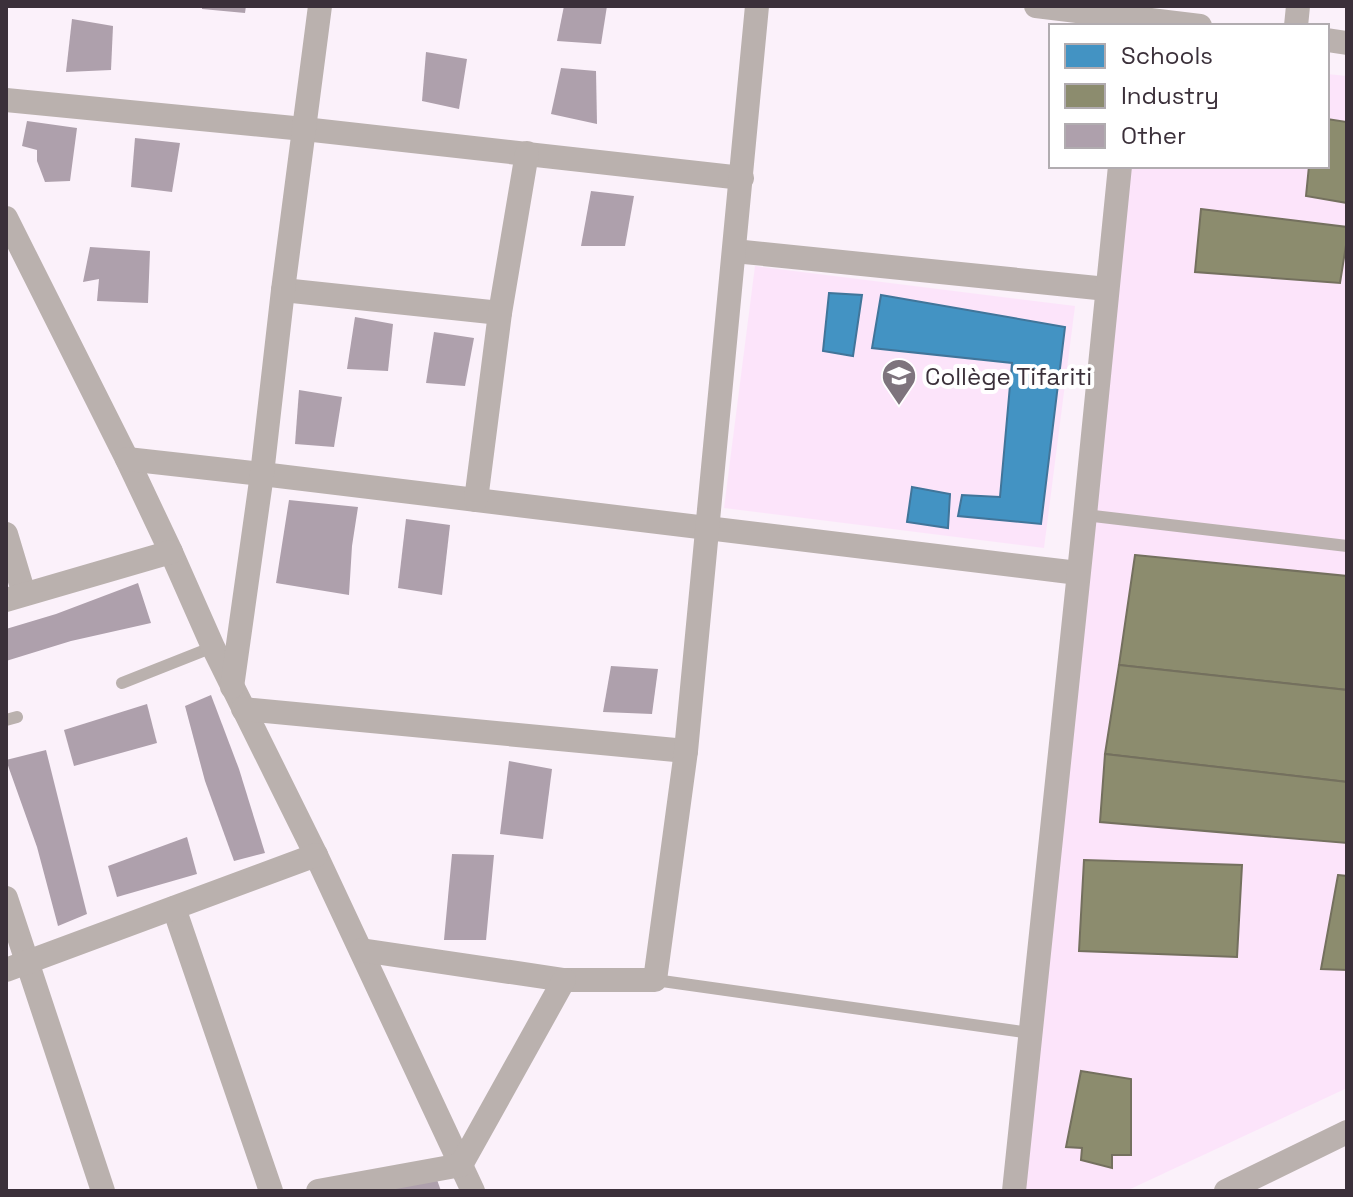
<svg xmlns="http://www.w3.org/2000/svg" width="1353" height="1197" font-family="'Space Grotesk',sans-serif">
  <rect width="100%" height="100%" fill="#fbf1fa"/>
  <g fill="#fce4fa">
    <polygon points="1327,74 1347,76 1347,1088 1126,1191 1005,1191 1124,166 1327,166"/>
    <polygon points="755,266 1075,306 1044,548 724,508"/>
  </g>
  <g fill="#4393c3" stroke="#41759a" stroke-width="2">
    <polygon points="829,293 862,295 853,356 823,351"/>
    <polygon points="881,295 1065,327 1041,524 958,516 962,495 1000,497 1012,363 872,348"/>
    <polygon points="912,487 950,494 948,528 907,522"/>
  </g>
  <g fill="#8c8c6e" stroke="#74705e" stroke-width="2">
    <polygon points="1327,119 1347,122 1347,203 1306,196 1309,166 1327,166"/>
    <polygon points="1201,209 1347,227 1347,239 1340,283 1195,272"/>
    <polygon points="1135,555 1347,576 1347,690 1119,665"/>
    <polygon points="1119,665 1347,690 1347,782 1105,754"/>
    <polygon points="1105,754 1347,782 1347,843 1100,822"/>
    <polygon points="1084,860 1242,865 1237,957 1079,951"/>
    <polygon points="1338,875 1347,876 1347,970 1321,969"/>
    <polygon points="1081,1071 1131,1079 1131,1155 1112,1155 1112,1168 1081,1160 1082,1148 1066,1147"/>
  </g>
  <g fill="#aea0ac">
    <polygon points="202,6 246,6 245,13 202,9"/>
    <polygon points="564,6 607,6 601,44 557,41"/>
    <polygon points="72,19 113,26 111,70 66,72"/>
    <polygon points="426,52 467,59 459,109 422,101"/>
    <polygon points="561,68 596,71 597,124 551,114"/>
    <polygon points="27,121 77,128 70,181 45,182 37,161 37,150 22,146"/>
    <polygon points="135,138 180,143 172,192 131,187"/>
    <polygon points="591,191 634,196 625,246 581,246"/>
    <polygon points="90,247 150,251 148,303 97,301 99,279 83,282"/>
    <polygon points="355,317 393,324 388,371 347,369"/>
    <polygon points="434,332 474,338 465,386 426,383"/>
    <polygon points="299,390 342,397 334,447 295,444"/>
    <polygon points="289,500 358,507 352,546 349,595 276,583"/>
    <polygon points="406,519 450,525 442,595 398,588"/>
    <polygon points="138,583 151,623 71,641 6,661 6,629 56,614"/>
    <polygon points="611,666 658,669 652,714 603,712"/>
    <polygon points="211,695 239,769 265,853 234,861 205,781 185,706"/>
    <polygon points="147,704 157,743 74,766 64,730"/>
    <polygon points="46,750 87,914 58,926 37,847 6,760"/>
    <polygon points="509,761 552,769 543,839 500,834"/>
    <polygon points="187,837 197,874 117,897 108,866"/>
    <polygon points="452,854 494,855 486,940 444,940"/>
    <polygon points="435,1174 441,1191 381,1191"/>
  </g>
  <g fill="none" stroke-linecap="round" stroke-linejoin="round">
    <g stroke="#bab1ae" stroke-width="12">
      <polyline points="1085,515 1347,546"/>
      <polyline points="122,683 213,647"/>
      <polyline points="6,720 17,717"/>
      <polyline points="655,980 1030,1033"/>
    </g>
    <g stroke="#bab1ae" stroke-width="24">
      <polyline points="1036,6 1200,26"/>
      <polyline points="1296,26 1298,6"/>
      <polyline points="1327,40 1347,43"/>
      <polyline points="6,100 304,129 742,178"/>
      <polyline points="6,218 127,459 171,552 213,647 316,855 473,1191"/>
      <polyline points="734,251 1107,289"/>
      <polyline points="283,290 500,313"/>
      <polyline points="127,459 262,474 1078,573"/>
      <polyline points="476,500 500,313 527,153"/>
      <polyline points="6,534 24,594"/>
      <polyline points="6,600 171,552"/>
      <polyline points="232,687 262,474 283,290 320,6"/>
      <polyline points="243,709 686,751"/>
      <polyline points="6,898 103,1191"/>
      <polyline points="174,908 271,1191"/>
      <polyline points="361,950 564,980 655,980 686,751 757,6"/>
      <polyline points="6,970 316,855"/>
      <polyline points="318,1191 461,1165 564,980"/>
      <polyline points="1014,1191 1085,515 1120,166"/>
      <polyline points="1226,1191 1347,1132"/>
    </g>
  </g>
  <defs>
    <symbol id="school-pin" viewBox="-11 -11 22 30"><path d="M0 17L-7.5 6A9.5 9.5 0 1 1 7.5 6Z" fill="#7e747d" stroke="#fff"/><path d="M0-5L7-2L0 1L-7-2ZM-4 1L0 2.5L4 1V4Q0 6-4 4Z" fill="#fff"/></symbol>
  </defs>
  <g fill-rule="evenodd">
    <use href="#school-pin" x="879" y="356" width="40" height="54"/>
  </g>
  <g text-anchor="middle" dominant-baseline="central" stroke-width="8" stroke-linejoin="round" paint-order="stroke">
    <g font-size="24" fill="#3b303a" stroke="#fff" text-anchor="start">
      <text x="925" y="376">Collège Tifariti</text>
    </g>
  </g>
  <rect width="1353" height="1197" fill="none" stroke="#3b303a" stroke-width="16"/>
  <rect x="1049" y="24" width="280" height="144" fill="#ffffff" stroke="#b1acb0" stroke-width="2"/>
  <rect x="1065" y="44" width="40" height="24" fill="#4393c3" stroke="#b1acb0" stroke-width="2"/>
  <text x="1121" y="64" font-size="24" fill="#3b303a">Schools</text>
  <rect x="1065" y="84" width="40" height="24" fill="#8c8c6e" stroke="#b1acb0" stroke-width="2"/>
  <text x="1121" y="104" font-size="24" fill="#3b303a">Industry</text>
  <rect x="1065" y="124" width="40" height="24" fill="#aea0ac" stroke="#b1acb0" stroke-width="2"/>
  <text x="1121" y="144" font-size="24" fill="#3b303a">Other</text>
</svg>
